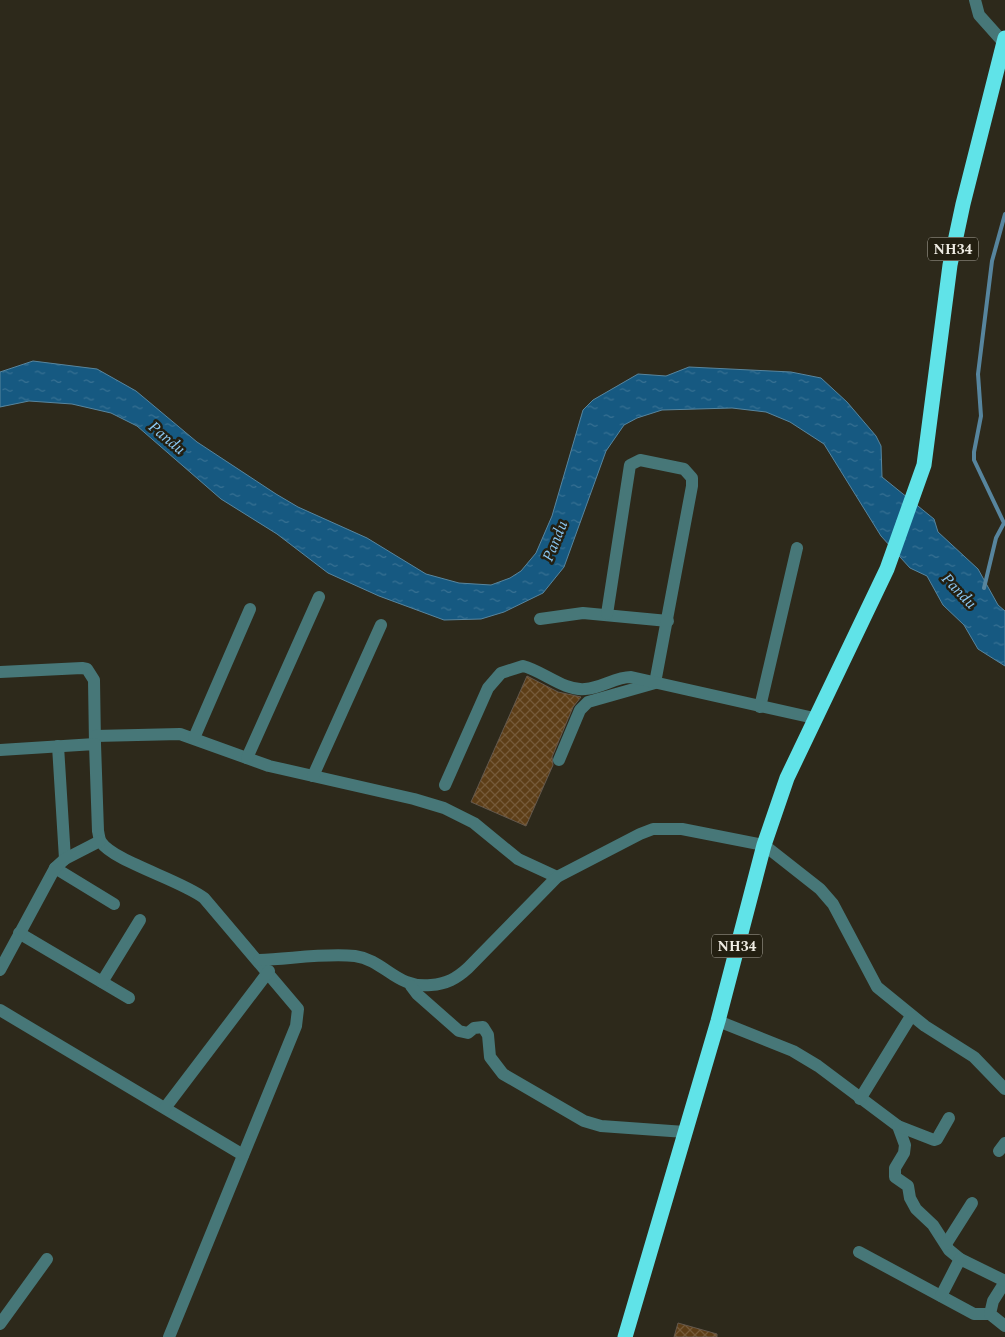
<svg xmlns="http://www.w3.org/2000/svg" width="1005" height="1337" font-family="Spectral,serif">
  <defs>
    <pattern id="water-ripples" width="26" height="14" patternUnits="userSpaceOnUse" patternTransform="scale(1.25)"><rect width="26" height="14" fill="#165981"/><path d="M2 4q2-2 4 0t4 0M15 11q2-2 4 0t4 0" fill="none" stroke="#387193"/></pattern>
    <pattern id="building-cross-hatch" width="8" height="8" patternUnits="userSpaceOnUse" patternTransform="scale(1.25)"><rect width="8" height="8" fill="#5d3e17"/><path d="M0 0l8 8M0 8l8-8" fill="none" stroke="#755a39"/></pattern>
  </defs>
  <rect width="100%" height="100%" fill="#2d291b"/>
  <polygon fill="url(#water-ripples)" stroke="#57859e" points="33,361 97,369 136,391 197,442 276,494 298,507 367,538 426,574 459,583 491,585 510,578 521,571 536,553 552,516 583,410 593,400 638,374 666,376 689,367 791,372 821,378 847,402 876,436 881,446 882,477 934,519 938,532 978,569 998,605 1005,611 1005,666 978,649 964,625 943,605 927,576 910,568 881,536 824,444 790,422 766,412 732,408 662,410 637,418 624,425 606,451 564,567 543,593 504,612 481,619 444,620 379,596 328,573 277,534 221,499 137,426 111,413 72,404 29,401 0,407 0,372"/>
  <g fill="none" stroke-linecap="round" stroke-linejoin="round">
    <polyline stroke="#57859e" stroke-width="4" points="984,588 996,538 1004,523 974,460 974,452 981,416 978,374 992,261 1005,214"/>
  </g>
  <g fill="url(#building-cross-hatch)" stroke="#64584c">
    <polygon points="527,676 558,692 581,697 573,707 552,757 553,765 526,826 471,802"/>
    <polygon points="678,1323 717,1334 717,1337 674,1337"/>
  </g>
  <g fill="none" stroke-linecap="round" stroke-linejoin="round">
    <g stroke="#477778" stroke-width="12">
      <polyline points="975,0 979,15 1004,43"/>
      <polyline points="540,619 583,613 668,621"/>
      <polyline points="0,672 82,668 87,669 94,680 95,744"/>
      <polyline points="760,707 797,548"/>
      <polyline points="95,736 180,734 269,766 414,799 444,808 474,823 518,859 557,877"/>
      <polyline points="194,738 250,609"/>
      <polyline points="58,746 65,859"/>
      <path d="M0,750L95,744L98,831C99,835 99,839 101,842C113,861 181,880 204,898L298,1009L296,1026L169,1337"/>
      <polyline points="247,758 319,597"/>
      <polyline points="559,760 580,710 588,702 655,683 692,486 692,478 684,469 640,460 630,465 607,614"/>
      <polyline points="313,776 381,625"/>
      <path d="M445,785L488,688L501,673L523,666C543,671 564,691 585,689C602,688 615,677 631,677L814,718"/>
      <polyline points="55,868 114,904"/>
      <polyline points="19,933 129,998"/>
      <path d="M259,960C290,959 324,953 355,956C385,960 396,989 431,985C446,984 456,979 468,968L557,877L640,834L653,829H682L764,845L820,889L833,904L877,987L925,1026L974,1057L1005,1089"/>
      <polyline points="0,970 55,868 65,859 100,841"/>
      <polyline points="102,982 140,920"/>
      <polyline points="411,986 417,994 459,1031 468,1033 474,1028 483,1027 488,1035 490,1057 503,1074 584,1121 601,1126 685,1132"/>
      <polyline points="0,1010 243,1155"/>
      <polyline points="718,1021 793,1051 818,1066 898,1126 905,1145 904,1153 895,1168 895,1177 908,1186 910,1198 916,1209 933,1225 949,1250 960,1259"/>
      <polyline points="860,1099 911,1016"/>
      <polyline points="165,1108 269,971"/>
      <polyline points="898,1126 934,1140 937,1139 949,1118"/>
      <polyline points="999,1151 1005,1143"/>
      <polyline points="946,1244 972,1203"/>
      <polyline points="859,1252 974,1314 990,1314"/>
      <polyline points="1005,1282 993,1301 990,1314 1005,1326"/>
      <polyline points="941,1296 960,1259 1005,1281"/>
      <polyline points="0,1324 47,1259"/>
    </g>
    <polyline stroke="#60e3e8" stroke-width="15" points="625,1337 718,1021 764,845 787,778 887,569 924,465 950,265 963,204 1005,38"/>
  </g>
  <g text-anchor="middle" dominant-baseline="central" stroke-width="5" stroke-linejoin="round" paint-order="stroke">
    <g fill="#231f11" stroke="#b2aea4" stroke-width="1">
      <rect x="928" y="237.5" width="50" height="23" rx="4"/>
      <rect x="712" y="934.5" width="50" height="23" rx="4"/>
    </g>
    <g font-size="14" font-weight="bold" fill="#efece3">
      <text x="953" y="249">NH34</text>
      <text x="737" y="946">NH34</text>
    </g>
    <g font-size="16" font-style="italic" fill="#8ac6f1" stroke="#231f11">
      <text transform="translate(167 438) rotate(40)">Pandu</text>
      <text transform="translate(555 541) rotate(-68)">Pandu</text>
      <text transform="translate(959 591) rotate(46)">Pandu</text>
    </g>
  </g>
</svg>
